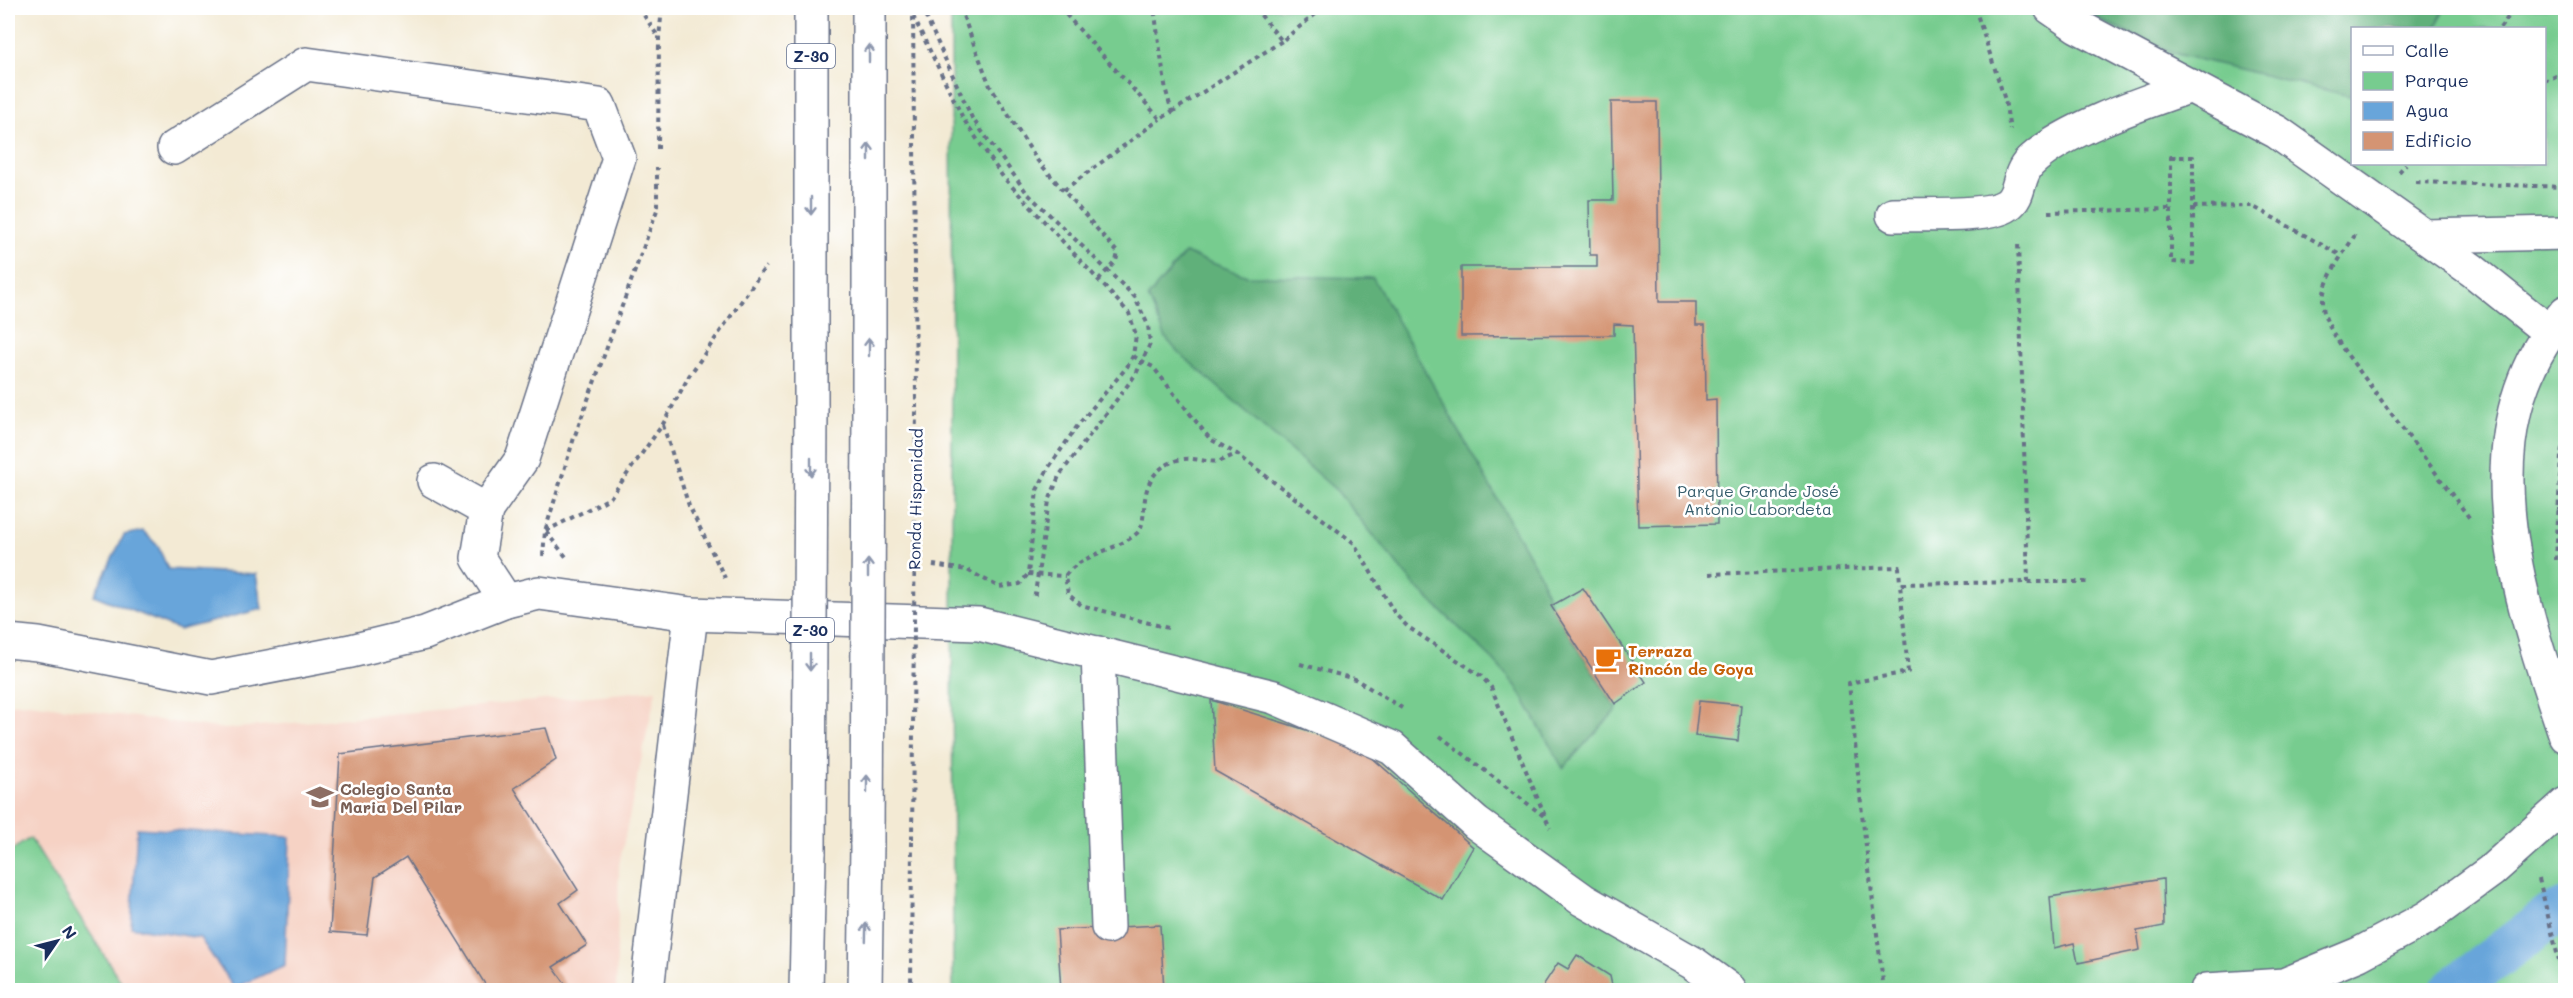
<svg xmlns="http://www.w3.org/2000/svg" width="2573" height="998" font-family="Mali,sans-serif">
  <rect width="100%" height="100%" fill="#fff"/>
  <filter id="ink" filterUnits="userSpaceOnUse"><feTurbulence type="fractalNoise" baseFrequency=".0167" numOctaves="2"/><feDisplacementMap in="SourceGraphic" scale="12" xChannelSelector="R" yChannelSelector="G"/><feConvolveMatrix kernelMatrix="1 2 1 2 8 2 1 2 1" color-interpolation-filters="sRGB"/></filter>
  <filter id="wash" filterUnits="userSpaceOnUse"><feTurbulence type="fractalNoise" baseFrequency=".008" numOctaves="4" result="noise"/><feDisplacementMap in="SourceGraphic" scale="24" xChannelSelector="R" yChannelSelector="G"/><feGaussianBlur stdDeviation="1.35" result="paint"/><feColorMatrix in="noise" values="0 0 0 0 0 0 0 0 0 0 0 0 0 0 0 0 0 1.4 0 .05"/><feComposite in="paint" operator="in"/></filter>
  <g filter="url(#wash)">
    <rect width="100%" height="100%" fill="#f3ead4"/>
    <polygon fill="#f6d2c4" points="656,690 619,865 616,990 8,990 8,704 29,703 226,729"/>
    <g fill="#77cc8f" stroke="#497e76" stroke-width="1.5">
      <polygon points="951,8 2073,8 2177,54 2352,95 2352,164 2544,164 2544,28 2435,28 2445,8 2565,8 2565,990 953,990"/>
      <polygon points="30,838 126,990 8,990 8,853"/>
    </g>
    <g fill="#61b07a" stroke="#3e706c" stroke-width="1.5">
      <polygon points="2073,8 2445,8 2435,28 2352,28 2352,95 2350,96 2177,54"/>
      <polygon points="1185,253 1247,276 1373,278 1540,575 1551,606 1617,709 1563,768 1516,686 1494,661 1415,586 1337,491 1177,351 1166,338 1148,297"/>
    </g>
    <g fill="#68a5da" stroke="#426a9c" stroke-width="1.5">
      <polygon points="143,531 158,546 168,569 256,574 262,609 179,630 94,595 124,535"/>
      <polygon points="137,828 290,837 285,965 234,988 200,938 131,927"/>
    </g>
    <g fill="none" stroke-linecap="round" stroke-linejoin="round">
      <polyline stroke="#68a5da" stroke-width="44" points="2452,990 2551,916 2566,910"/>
    </g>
    <g id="blocks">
      <g fill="#d49473">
        <polygon points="1611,102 1657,102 1659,302 1696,302 1696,325 1705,325 1706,400 1716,399 1717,524 1638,526 1633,325 1614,324 1614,335 1461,336 1461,267 1597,267 1597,255 1590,255 1589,200 1613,200"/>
        <polygon points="1583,588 1646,682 1615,704 1551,606"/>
        <polygon points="1211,700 1360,747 1473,847 1443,900 1215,771"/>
        <polygon points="1699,701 1741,705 1738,741 1695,736"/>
        <polygon points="546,728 556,760 514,788 578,890 560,903 587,945 553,967 570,990 483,990 485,984 406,857 375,877 367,935 330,932 340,754"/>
        <polygon points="2163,879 2164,926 2137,931 2140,950 2078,963 2074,943 2054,948 2050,897"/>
        <polygon points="1160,925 1164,990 1061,990 1057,930"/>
        <polygon points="1577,955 1610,976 1613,990 1546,990 1544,984 1558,963 1568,969"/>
      </g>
    </g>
  </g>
  <g filter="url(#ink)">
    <use href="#blocks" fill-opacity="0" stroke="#677087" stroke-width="1.5"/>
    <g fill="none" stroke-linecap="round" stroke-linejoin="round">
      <defs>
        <g id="minor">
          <polyline points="2051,8 2077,26 2277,132 2472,270 2548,331"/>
          <polyline points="174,148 306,64 599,105 619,158 522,459 486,510"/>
          <path d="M1893,215C1918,214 1989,218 2007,205C2022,195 2016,176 2030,162C2064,129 2145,102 2191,86"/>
          <polyline points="2425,236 2566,233"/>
          <path d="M2566,312C2460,432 2520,602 2566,736"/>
          <polyline points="434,481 486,510 478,558 506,601"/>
          <polyline points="8,641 38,644 211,678 351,651 425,633 506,601 539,593 691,614 979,624 1274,697 1392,748 1476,823 1583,900 1693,963 1730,990"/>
          <polyline points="1098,653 1108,927"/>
          <polyline points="647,990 691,614"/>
          <polyline points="2207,990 2284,985 2359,954 2428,917 2491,871 2566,804"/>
        </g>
        <g id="highway">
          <polyline points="869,405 869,8"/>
          <polyline points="811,408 811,8"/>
          <polyline points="806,990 809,852"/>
          <polyline points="865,990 867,843"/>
        </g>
      </defs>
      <use href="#minor" stroke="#677087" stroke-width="36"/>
      <use href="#highway" stroke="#677087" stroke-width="36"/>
      <g stroke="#677087" stroke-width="4" stroke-dasharray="4.5 4.5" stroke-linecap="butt">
        <polyline points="639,8 659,38"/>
        <polyline points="909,8 964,120 1003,177 1129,313 1136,335 1133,356 1127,367 1078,425 1049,467 1037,490 1028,574 1020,584 999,587 967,570 933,565"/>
        <polyline points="913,8 916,404"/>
        <polyline points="922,8 972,118 1027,193 1134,296 1148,325 1150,344 1136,374 1059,476 1049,501 1034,600"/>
        <polyline points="960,8 990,86 1037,160 1118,253 1116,261 1099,279"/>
        <polyline points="1060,8 1160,119 1172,112 1166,91 1154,8"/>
        <polyline points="1255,8 1282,41 1323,8"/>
        <polyline points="1315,8 1319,13"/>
        <polyline points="1975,8 2005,100 2010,130"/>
        <polyline points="2500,28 2515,8"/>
        <polyline points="2544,81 2566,72"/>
        <polyline points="1172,112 1282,41"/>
        <polyline points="658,149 659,38 662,8"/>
        <polygon points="2171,157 2193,157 2193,263 2171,262"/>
        <polyline points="2399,172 2406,164"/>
        <polyline points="2416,182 2566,187"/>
        <polyline points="1064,190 1160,119"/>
        <polyline points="2193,207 2252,206 2342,256"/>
        <polyline points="2048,212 2170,209"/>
        <path d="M2355,235C2344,253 2323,279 2323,302C2322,319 2335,335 2343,349L2471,520"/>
        <polyline points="1133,356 1153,367 1210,439 1237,454 1354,543 1395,614 1408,627 1481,676 1491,687 1550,828"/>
        <polyline points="663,425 689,506 725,578"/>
        <polyline points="2558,510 2566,510"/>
        <polyline points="546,531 610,498 663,424 689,376 766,266"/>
        <polyline points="546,532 568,559"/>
        <polyline points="543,556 545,531 574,438 657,210 657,168"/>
        <polyline points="2556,560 2561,455 2566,420"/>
        <polyline points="1028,574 1065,576"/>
        <polyline points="1709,574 1899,567 1900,584"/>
        <polyline points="2028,582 2088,582"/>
        <path d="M1168,628L1081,605L1068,594L1065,576C1081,554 1116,551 1136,534C1152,522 1132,481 1170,463C1190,453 1204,464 1220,461C1225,459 1231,456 1237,454"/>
        <polyline points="1300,664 1355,679 1402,708"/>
        <polyline points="1440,736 1545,817"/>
        <polyline points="2539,879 2566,990"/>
        <polyline points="911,990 912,839"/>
        <polyline points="1884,990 1862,814 1849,683 1908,672 1900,584 2028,582 2018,242"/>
      </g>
      <use href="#minor" stroke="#fff" stroke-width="33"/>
      <use href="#highway" stroke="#fff" stroke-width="33"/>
      <defs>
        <g id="highway-bridge">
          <polyline points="867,843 869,405"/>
          <polyline points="809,852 811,408"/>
        </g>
      </defs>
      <use href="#highway-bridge" stroke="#677087" stroke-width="36" stroke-linecap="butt"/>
      <polyline stroke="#677087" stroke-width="4" stroke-dasharray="4.5 4.5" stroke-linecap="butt" points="912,839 916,404"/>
      <use href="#highway-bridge" stroke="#fff" stroke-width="33"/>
    </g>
    <defs><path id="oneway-shaft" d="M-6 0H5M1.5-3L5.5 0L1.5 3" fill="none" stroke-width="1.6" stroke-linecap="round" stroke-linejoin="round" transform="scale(1.5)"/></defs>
    <g stroke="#8d97ae">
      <use href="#oneway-shaft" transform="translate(869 53) rotate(-90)"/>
      <use href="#oneway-shaft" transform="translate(869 152) rotate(-90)"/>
      <use href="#oneway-shaft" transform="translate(811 206) rotate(90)"/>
      <use href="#oneway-shaft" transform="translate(869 347) rotate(-90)"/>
      <use href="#oneway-shaft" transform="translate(811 467) rotate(90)"/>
      <use href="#oneway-shaft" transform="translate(868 568) rotate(-90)"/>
      <use href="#oneway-shaft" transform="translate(810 662) rotate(90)"/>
      <use href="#oneway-shaft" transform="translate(867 784) rotate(-90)"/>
      <use href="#oneway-shaft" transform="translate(866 932) rotate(-89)"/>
    </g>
  </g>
  <defs>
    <symbol id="cafe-bare" viewBox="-9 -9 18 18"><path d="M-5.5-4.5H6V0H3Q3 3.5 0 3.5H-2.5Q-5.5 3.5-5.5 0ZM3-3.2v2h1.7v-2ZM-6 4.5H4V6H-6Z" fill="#e8710a" stroke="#fff" stroke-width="2.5" paint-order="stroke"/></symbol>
    <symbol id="school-bare" viewBox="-9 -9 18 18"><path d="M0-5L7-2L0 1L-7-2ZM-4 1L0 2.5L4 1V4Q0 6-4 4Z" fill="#8d6e63" stroke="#fff" stroke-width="2.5" paint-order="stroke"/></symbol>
  </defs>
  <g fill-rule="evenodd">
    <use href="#cafe-bare" x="1589" y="640" width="38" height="38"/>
    <use href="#school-bare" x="301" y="778" width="38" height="38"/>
  </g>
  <g text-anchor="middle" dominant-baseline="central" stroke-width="5" stroke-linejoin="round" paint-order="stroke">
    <g fill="#fff" stroke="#5f6d8e" stroke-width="1.5">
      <rect x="787" y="44" width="48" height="24" rx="4.5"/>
      <rect x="786" y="618" width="48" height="24" rx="4.5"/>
    </g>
    <g font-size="15" font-weight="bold" fill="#1b2f5e">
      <text x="811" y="56">Z-30</text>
      <text x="810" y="630">Z-30</text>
    </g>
    <g font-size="16" fill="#375e6d" stroke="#fff">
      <text x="1758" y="490">Parque Grande José<tspan x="1758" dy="18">Antonio Labordeta</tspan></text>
    </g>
    <g font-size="16" fill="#1b2f5e" stroke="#fff">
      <text transform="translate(915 499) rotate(-89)">Ronda Hispanidad</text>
    </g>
    <g font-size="16" font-weight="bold" fill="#c56008" stroke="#fff" text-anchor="start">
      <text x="1628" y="650">Terraza<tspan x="1628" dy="18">Rincón de Goya</tspan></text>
    </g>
    <g font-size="16" font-weight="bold" fill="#785e54" stroke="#fff" text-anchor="start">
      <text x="340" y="788">Colegio Santa<tspan x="340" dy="18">Maria Del Pilar</tspan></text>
    </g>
  </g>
  <rect width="2573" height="998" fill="none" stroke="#fff" stroke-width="30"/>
  <rect x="2351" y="27" width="195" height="138" fill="#ffffff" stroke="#a4acbf" stroke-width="1.5"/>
  <rect x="2363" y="46" width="30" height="9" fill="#ffffff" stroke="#a4acbf" stroke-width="1.5"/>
  <text x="2405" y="57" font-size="18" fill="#1b2f5e">Calle</text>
  <rect x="2363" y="72" width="30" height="18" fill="#77cc8f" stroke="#a4acbf" stroke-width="1.5"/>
  <text x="2405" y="87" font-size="18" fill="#1b2f5e">Parque</text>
  <rect x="2363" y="102" width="30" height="18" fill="#68a5da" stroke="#a4acbf" stroke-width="1.5"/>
  <text x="2405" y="117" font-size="18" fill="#1b2f5e">Agua</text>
  <rect x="2363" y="132" width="30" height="18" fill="#d49473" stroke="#a4acbf" stroke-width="1.5"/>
  <text x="2405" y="147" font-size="18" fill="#1b2f5e">Edificio</text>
  <g transform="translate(57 941) rotate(55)" stroke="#ffffff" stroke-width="4.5" paint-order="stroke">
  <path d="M0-4.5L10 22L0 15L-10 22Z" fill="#1b2f5e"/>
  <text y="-9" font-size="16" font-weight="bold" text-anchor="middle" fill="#1b2f5e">N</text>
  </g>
</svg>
